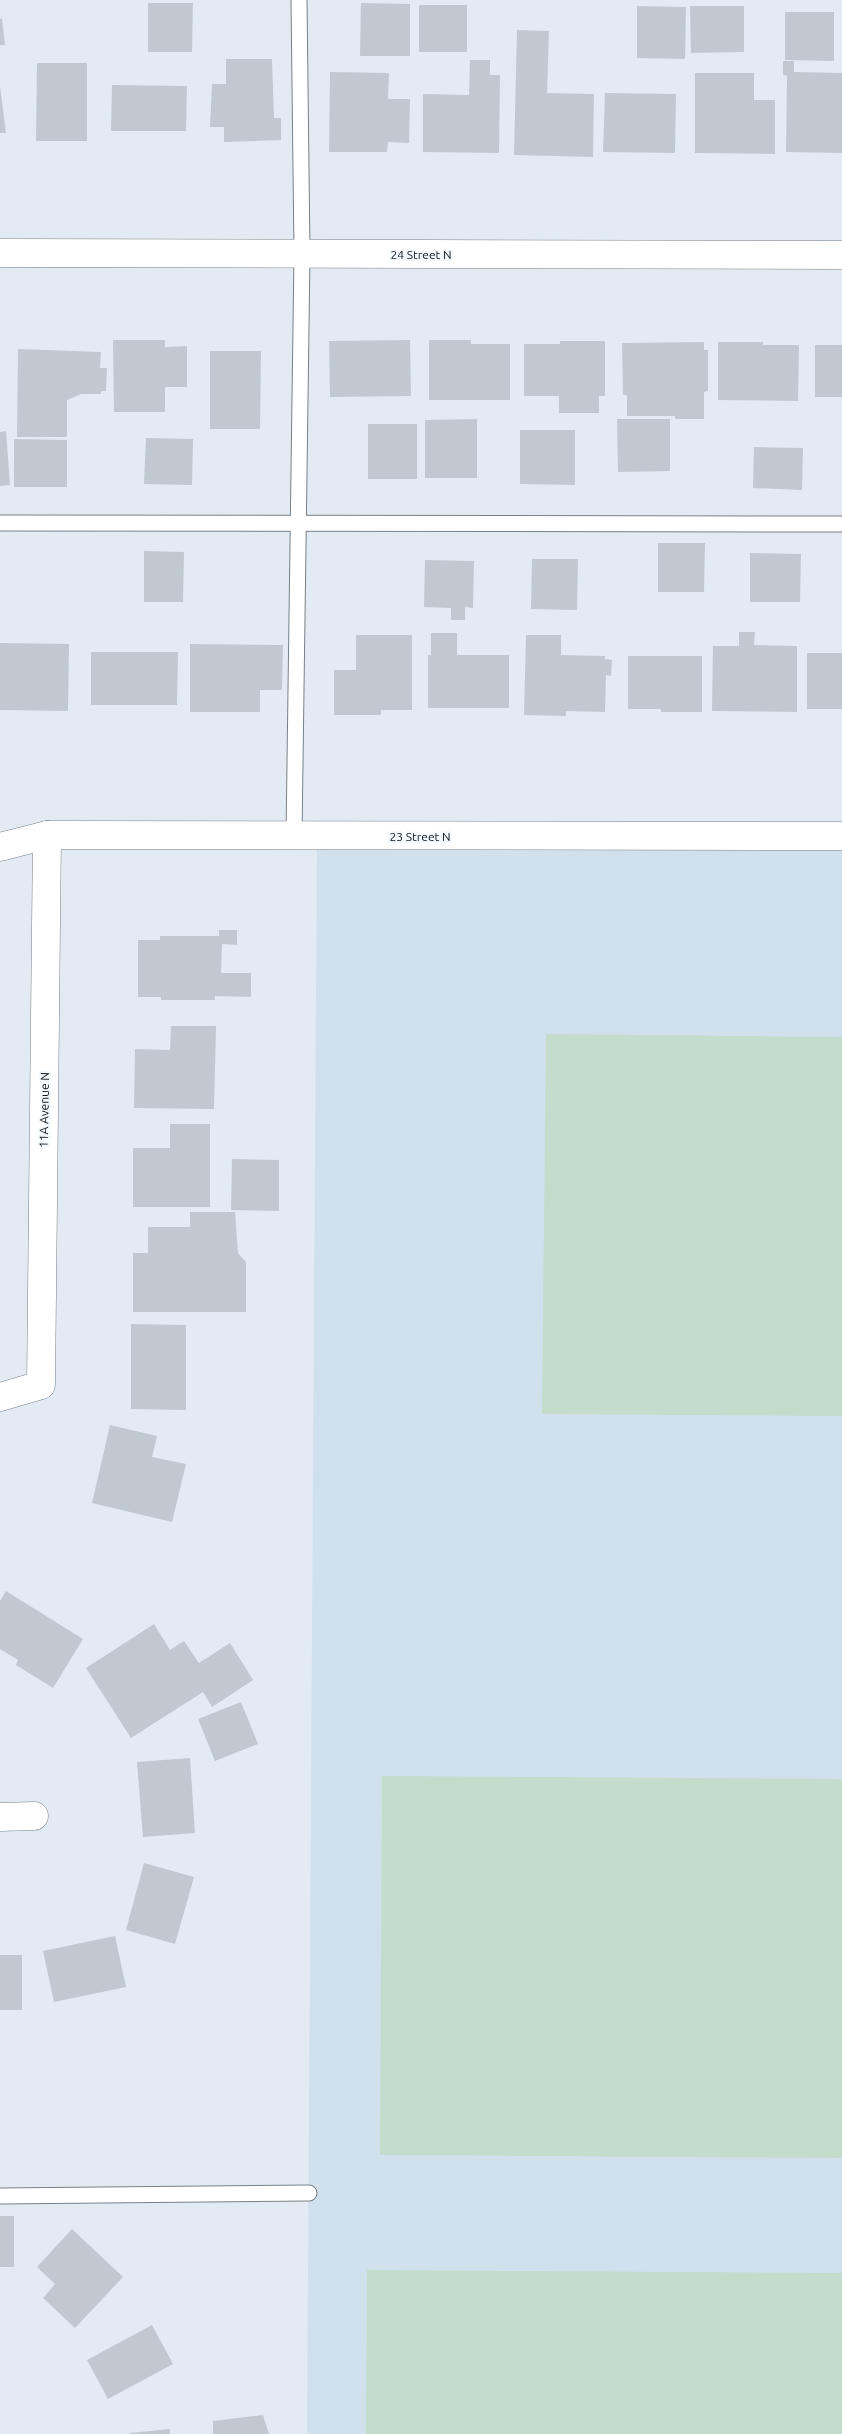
<svg xmlns="http://www.w3.org/2000/svg" width="842" height="2434" font-family="Ubuntu,sans-serif">
  <rect width="100%" height="100%" fill="#e2ebf3"/>
  <polygon fill="#d1e0ed" points="317,836 842,836 842,2434 307,2434"/>
  <g fill="#c3dccc">
    <polygon points="546,1034 842,1037 842,1416 542,1414"/>
    <polygon points="382,1776 842,1779 842,2158 380,2155"/>
    <polygon points="367,2270 842,2273 842,2434 366,2434"/>
  </g>
  <g fill="#c0c9d0">
    <polygon points="148,3 193,3 192,52 148,52"/>
    <polygon points="361,3 410,4 410,56 360,56"/>
    <rect x="419" y="5" width="48" height="47"/>
    <polygon points="637,6 686,7 685,59 637,58"/>
    <polygon points="690,6 744,6 744,52 691,53"/>
    <polygon points="785,12 834,12 834,61 785,60"/>
    <polygon points="2,18 5,45 0,45 0,19"/>
    <polygon points="517,30 549,31 547,93 594,94 593,157 514,155"/>
    <polygon points="226,59 272,59 274,118 281,118 281,140 224,142 224,127 210,127 212,84 226,84"/>
    <polygon points="470,60 490,60 490,75 500,75 499,153 423,152 423,94 469,95"/>
    <polygon points="783,61 794,61 794,72 842,73 842,153 786,152 787,76 783,75"/>
    <polygon points="37,63 87,63 87,141 36,141"/>
    <polygon points="330,72 389,73 388,99 410,99 409,143 388,142 387,152 329,152"/>
    <polygon points="695,73 754,73 754,100 775,100 775,154 695,153"/>
    <polygon points="112,85 187,86 186,131 111,131"/>
    <polygon points="0,86 6,133 0,133"/>
    <polygon points="605,93 676,94 675,153 603,152"/>
    <polygon points="113,340 165,340 165,347 187,346 187,387 165,387 165,412 114,412"/>
    <polygon points="410,340 411,396 330,397 329,341"/>
    <polygon points="429,340 471,340 471,344 510,344 510,400 429,400"/>
    <polygon points="560,341 605,341 605,396 599,396 599,413 559,413 559,396 524,396 524,344 560,344"/>
    <polygon points="704,342 704,350 708,350 708,391 704,392 704,419 675,419 675,416 627,416 627,395 623,395 622,343"/>
    <polygon points="718,342 763,342 763,345 799,345 798,401 718,400"/>
    <rect x="815" y="345" width="27" height="52"/>
    <polygon points="18,349 101,352 100,368 107,368 106,391 101,391 101,394 81,394 67,400 67,437 17,437"/>
    <polygon points="210,351 261,351 260,429 210,429"/>
    <polygon points="477,419 477,478 425,478 425,420"/>
    <polygon points="617,419 670,419 670,471 618,472"/>
    <rect x="368" y="424" width="49" height="55"/>
    <polygon points="520,430 575,430 575,485 520,484"/>
    <polygon points="6,431 10,485 0,486 0,432"/>
    <polygon points="146,438 193,439 192,485 144,484"/>
    <polygon points="14,439 67,440 67,487 14,487"/>
    <polygon points="754,447 803,448 802,490 753,488"/>
    <polygon points="658,543 705,543 704,592 658,592"/>
    <polygon points="144,551 184,552 183,602 144,602"/>
    <polygon points="750,553 801,554 800,602 750,602"/>
    <polygon points="532,559 578,559 577,610 531,609"/>
    <polygon points="425,560 474,561 473,608 465,607 465,620 451,620 451,608 424,607"/>
    <polygon points="739,632 755,632 754,645 797,646 797,712 712,711 713,646 739,646"/>
    <polygon points="431,633 457,633 457,655 509,655 509,708 428,708 428,655 431,655"/>
    <polygon points="356,635 412,635 412,710 381,710 381,715 334,715 334,670 356,670"/>
    <polygon points="526,635 561,635 561,655 605,656 605,659 612,660 611,676 606,675 605,712 566,711 566,716 524,715"/>
    <polygon points="0,643 69,644 68,711 0,710"/>
    <polygon points="190,644 283,645 282,690 260,690 260,712 190,712"/>
    <polygon points="91,652 178,652 177,705 91,705"/>
    <rect x="807" y="653" width="35" height="56"/>
    <polygon points="628,656 702,656 702,712 661,712 661,709 628,709"/>
    <polygon points="219,930 237,930 237,945 222,944 221,973 251,973 251,997 215,996 215,1000 161,1000 161,997 138,997 138,940 160,940 160,936 219,936"/>
    <polygon points="171,1026 216,1026 214,1109 134,1108 135,1049 170,1050"/>
    <polygon points="170,1124 210,1124 210,1207 133,1207 133,1148 170,1148"/>
    <polygon points="232,1159 279,1160 279,1211 231,1210"/>
    <polygon points="190,1212 235,1212 238,1253 246,1262 246,1312 133,1312 133,1253 148,1253 148,1227 190,1227"/>
    <polygon points="131,1324 186,1325 186,1410 131,1409"/>
    <polygon points="110,1425 157,1436 152,1457 186,1464 172,1522 92,1503"/>
    <polygon points="6,1591 83,1639 53,1688 16,1665 18,1660 0,1649 0,1601"/>
    <polygon points="154,1624 170,1650 184,1641 199,1663 230,1643 253,1680 212,1707 203,1692 131,1738 86,1668"/>
    <polygon points="241,1702 258,1744 215,1761 198,1719"/>
    <polygon points="190,1758 195,1833 143,1837 137,1762"/>
    <polygon points="144,1863 194,1877 175,1944 126,1930"/>
    <polygon points="115,1936 126,1987 54,2002 43,1951"/>
    <rect x="0" y="1955" width="22" height="55"/>
    <rect x="0" y="2216" width="14" height="51"/>
    <polygon points="72,2229 123,2277 75,2328 43,2298 55,2284 37,2267"/>
    <polygon points="152,2325 173,2364 108,2399 87,2360"/>
    <polygon points="263,2415 269,2434 213,2434 213,2421"/>
    <polygon points="170,2429 170,2434 130,2434 130,2433"/>
  </g>
  <g fill="none" stroke-linecap="round" stroke-linejoin="round">
    <defs>
      <g id="lane">
        <polyline points="0,523 842,524"/>
        <polyline points="294,836 302,254 299,0"/>
        <polyline points="0,2196 309,2193"/>
      </g>
      <g id="street">
        <polyline points="0,253 842,255"/>
        <polyline points="0,1397 41,1385 47,835"/>
        <polyline points="0,1817 34,1816"/>
      </g>
      <polyline id="secondary" points="0,847 47,835 842,836"/>
    </defs>
    <use href="#lane" stroke="#788087" stroke-width="17"/>
    <use href="#street" stroke="#788087" stroke-width="29"/>
    <use href="#secondary" stroke="#788087" stroke-width="29"/>
    <use href="#lane" stroke="#fff" stroke-width="15"/>
    <use href="#street" stroke="#fff" stroke-width="28"/>
    <use href="#secondary" stroke="#fff" stroke-width="28"/>
  </g>
  <g text-anchor="middle" dominant-baseline="central" stroke-width="4" stroke-linejoin="round" paint-order="stroke">
    <g font-size="12" fill="#121518" stroke="#f1f8fe">
      <text x="421" y="254">24 Street N</text>
      <text x="420" y="836">23 Street N</text>
      <text transform="translate(44 1110) rotate(-89)">11A Avenue N</text>
    </g>
  </g>
</svg>
